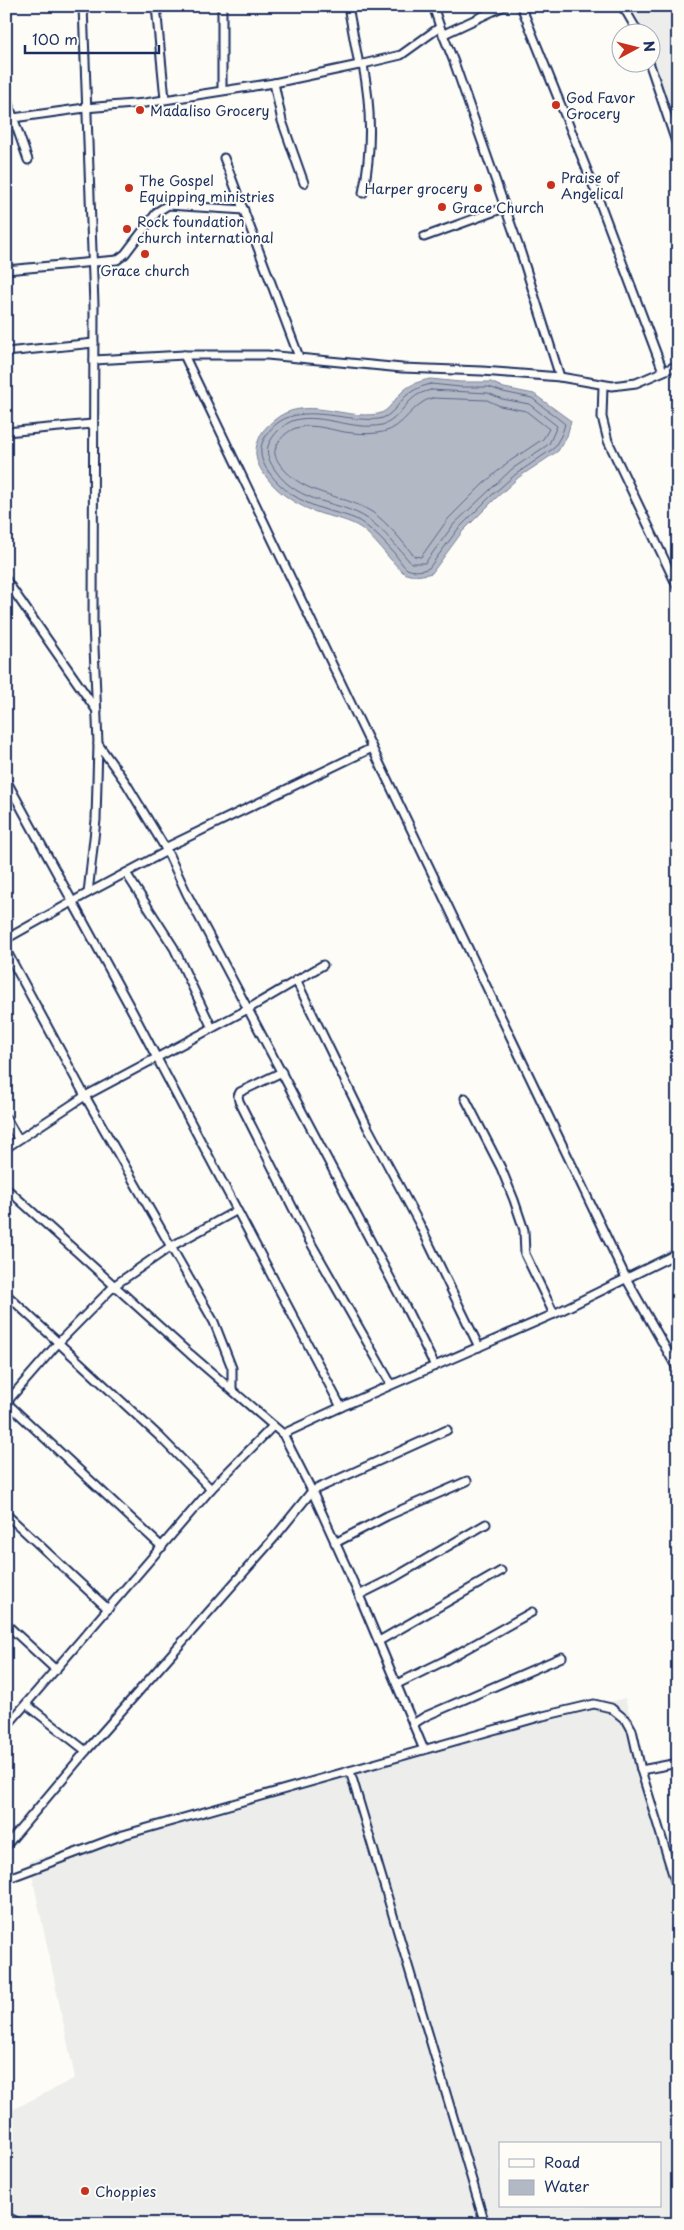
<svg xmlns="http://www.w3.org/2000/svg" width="684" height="2230" font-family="'Playpen Sans',sans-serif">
  <rect width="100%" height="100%" fill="#fdfcf7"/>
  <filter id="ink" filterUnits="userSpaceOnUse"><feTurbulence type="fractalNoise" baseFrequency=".02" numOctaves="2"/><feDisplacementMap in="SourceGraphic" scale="10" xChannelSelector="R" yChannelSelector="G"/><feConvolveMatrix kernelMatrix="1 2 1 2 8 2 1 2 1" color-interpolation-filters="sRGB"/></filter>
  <g filter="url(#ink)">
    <g fill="#edeeec" fill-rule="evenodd">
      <polygon points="632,6 678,6 678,150 652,52 652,32 643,32"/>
      <path d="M625,1698L678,1879V2224H17L6,2214V2113L75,2078L29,1861ZM500,2144H660V2206H500Z"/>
    </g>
    <path fill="#b3b8c5" stroke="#76819c" d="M430,379L460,382H491L504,388L534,394L571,421L567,436L558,451L519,477L495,499L462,532L432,573C424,575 414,577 406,574C397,570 374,537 361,528C349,520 336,518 322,514C299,507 278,494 264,474C256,463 253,452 259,439C261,432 267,426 273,421C304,394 342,420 378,414C389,412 395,398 403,391C411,384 420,381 430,379Z"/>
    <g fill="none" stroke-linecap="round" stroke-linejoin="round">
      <g stroke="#586687" stroke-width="1">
        <path d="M431,384L460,387H489L503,392L532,398L565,424L562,434L554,448L516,474L492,495L458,529L429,568C423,571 414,572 407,569C403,566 398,558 395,554C386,544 376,533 365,525C353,515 337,514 323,509C301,502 281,490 268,471C261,461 258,450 264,439C288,395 341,423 379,419C392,417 399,402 407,395C415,389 422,386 431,384Z"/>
        <path d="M431,390L488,393L502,399L529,404L557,426L549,444L512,469L454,524L425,563H411C398,548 384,530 368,519C338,499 300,506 275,470C270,462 266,456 268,446C272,435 284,423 295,420C322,413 353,431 382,425C395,422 402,408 411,400C417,394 423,392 431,390Z"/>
        <path d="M432,398L487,400L500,406L526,411L549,429L543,439L507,463L482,485L448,519L421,557L414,556C402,541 388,523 372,512C340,492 303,497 279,463C275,457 273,452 277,445C280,438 289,430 296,428C314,422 335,432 353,433C362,434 374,434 383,432C404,428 412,403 432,398Z"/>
      </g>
      <defs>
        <g id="minor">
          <polyline points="156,6 165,99"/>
          <polyline points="222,6 222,90"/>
          <polyline points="348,6 359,65"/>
          <polyline points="433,6 440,27"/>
          <polyline points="521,6 595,190 663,371"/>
          <polyline points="621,6 627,13 638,32"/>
          <polyline points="444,34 504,6"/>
          <polyline points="649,62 678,148"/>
          <path d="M363,65C371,106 372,151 363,193"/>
          <polyline points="274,83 282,121 304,183"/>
          <polyline points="6,97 28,160"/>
          <polyline points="6,119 85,108 145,103 274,83 359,65 401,55 440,27 454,62 521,253 560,377"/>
          <polyline points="224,158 299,357"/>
          <polyline points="424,237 504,208"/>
          <polyline points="6,270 117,260 125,254 157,212 168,205 244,210"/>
          <polyline points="6,352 94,343"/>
          <polyline points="184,355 627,1280 678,1370"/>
          <polyline points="94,360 184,355 267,355 402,368 482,371 560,377 612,386 636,383 678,365"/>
          <polyline points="603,386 602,417 608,441 678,588"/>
          <polyline points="6,432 92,424"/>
          <polyline points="6,580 97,711"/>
          <polyline points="98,744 126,783 167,851 187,894 405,1306 435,1366"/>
          <polyline points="6,780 130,1007 341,1407 554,1314 678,1253"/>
          <polyline points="165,848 372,748"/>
          <polyline points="126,873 174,948 212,1028"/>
          <polyline points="88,893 167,851"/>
          <polyline points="6,939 88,893 96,820 98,744 93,622 94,305 83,6"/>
          <polyline points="6,950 85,1096 214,1322 232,1368 232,1389"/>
          <polyline points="296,980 368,1128 419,1223 479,1347"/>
          <polyline points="282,1072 240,1092 238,1096 239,1101 308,1238 391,1384"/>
          <polyline points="465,1098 501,1168 514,1200 524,1230 525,1254 554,1314"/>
          <polyline points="6,1118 18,1139"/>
          <polyline points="6,1148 85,1096 248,1009 323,965"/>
          <polyline points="6,1188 190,1354 283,1434 341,1407"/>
          <polyline points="6,1294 160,1437 211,1489"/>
          <polyline points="6,1402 162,1547"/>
          <polyline points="6,1403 59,1342 115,1285 170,1247 236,1211"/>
          <polyline points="283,1434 312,1491 359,1595 424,1750"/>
          <polyline points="6,1514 108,1609"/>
          <polyline points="335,1543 387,1516 467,1481"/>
          <polyline points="359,1595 395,1577 486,1524"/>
          <polyline points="6,1624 56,1670"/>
          <polyline points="379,1641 501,1571"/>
          <polyline points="397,1684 446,1660 532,1612"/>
          <polyline points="26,1704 86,1751"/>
          <polyline points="413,1724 426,1716 562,1657"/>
          <polyline points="6,1727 211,1489 273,1426"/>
          <polyline points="641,1770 678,1763"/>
          <polyline points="350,1771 485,2224"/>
          <polyline points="6,1846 86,1751 274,1538 312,1491 447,1430"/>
          <polyline points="6,1879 123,1835 543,1716 594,1704 611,1708 627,1721 632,1730 641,1770 678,1891"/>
        </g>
        <polyline id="secondary" points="6,2218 18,2224"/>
      </defs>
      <use href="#minor" stroke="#1b2f5e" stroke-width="11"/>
      <use href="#secondary" stroke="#1b2f5e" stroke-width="14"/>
      <use href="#minor" stroke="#fdfcf7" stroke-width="7"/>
      <use href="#secondary" stroke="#fdfcf7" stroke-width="10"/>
    </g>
  </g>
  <g fill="#c8321e" stroke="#fdfcf7" stroke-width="2">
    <circle cx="556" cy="105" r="5"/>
    <circle cx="140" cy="110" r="5"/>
    <circle cx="551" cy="185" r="5"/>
    <circle cx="129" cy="188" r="5"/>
    <circle cx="478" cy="188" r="5"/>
    <circle cx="442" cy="207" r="5"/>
    <circle cx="127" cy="229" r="5"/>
    <circle cx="145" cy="254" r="5"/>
    <circle cx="85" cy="2191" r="5"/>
  </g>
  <g text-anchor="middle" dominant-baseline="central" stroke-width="4" stroke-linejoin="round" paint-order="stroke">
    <g font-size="14" fill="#1b2f5e" stroke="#fdfcf7" text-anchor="start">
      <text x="566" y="97">God Favor<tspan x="566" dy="16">Grocery</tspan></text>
      <text x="150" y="110">Madaliso Grocery</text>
      <text x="561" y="177">Praise of<tspan x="561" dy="16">Angelical</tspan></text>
      <text x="139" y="180">The Gospel<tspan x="139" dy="16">Equipping ministries</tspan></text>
      <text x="468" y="188" text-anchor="end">Harper grocery</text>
      <text x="452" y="207">Grace Church</text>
      <text x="137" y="221">Rock foundation<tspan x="137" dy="16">church international</tspan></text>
      <text x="145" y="270" text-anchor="middle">Grace church</text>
      <text x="95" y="2191">Choppies</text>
    </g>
  </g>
  <rect width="684" height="2230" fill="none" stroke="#fdfcf7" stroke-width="25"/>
  <rect x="12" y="12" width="659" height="2205" fill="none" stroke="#1b2f5e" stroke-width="2" filter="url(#ink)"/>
  <rect x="499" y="2142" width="162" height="65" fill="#fdfcf7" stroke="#a3aaba"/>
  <rect x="509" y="2159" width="25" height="8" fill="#fdfcf7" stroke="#a3aaba"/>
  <text x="544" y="2168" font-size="15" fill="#1b2f5e">Road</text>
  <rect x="509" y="2180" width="25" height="15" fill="#b3b8c5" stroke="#a3aaba"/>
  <text x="544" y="2192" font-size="15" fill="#1b2f5e">Water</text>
  <g transform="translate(636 48) rotate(83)"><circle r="24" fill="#fdfcf7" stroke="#a3aaba"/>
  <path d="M0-4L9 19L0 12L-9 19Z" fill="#c8321e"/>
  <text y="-8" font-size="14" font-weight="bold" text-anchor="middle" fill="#1b2f5e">N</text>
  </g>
  <path d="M25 45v8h134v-8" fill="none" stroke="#1b2f5e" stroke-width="2.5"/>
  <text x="32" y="45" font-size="15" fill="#1b2f5e" stroke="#fdfcf7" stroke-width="4" paint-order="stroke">100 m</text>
</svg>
